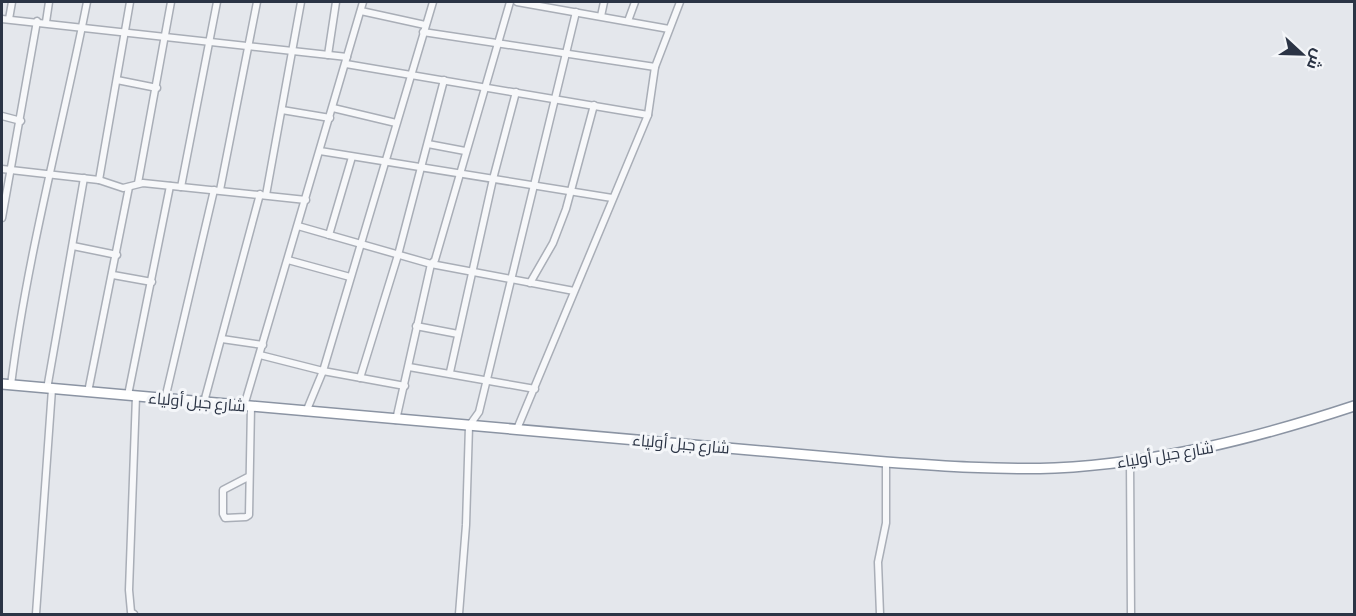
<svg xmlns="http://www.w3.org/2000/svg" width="1356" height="616" font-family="Barlow,Cairo,sans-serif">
  <rect width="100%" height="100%" fill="#e4e7ec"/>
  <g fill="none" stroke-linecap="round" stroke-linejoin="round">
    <defs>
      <g id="minor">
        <polyline points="517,2 669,29"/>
        <polyline points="361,11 425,25"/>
        <polyline points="601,16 604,2"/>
        <polyline points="2,19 347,57"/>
        <polyline points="9,19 12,2"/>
        <polyline points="628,21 635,2"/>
        <polyline points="46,22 49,2"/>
        <polyline points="423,32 655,67"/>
        <polyline points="328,55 336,2"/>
        <polyline points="346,64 648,115"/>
        <polyline points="117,80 157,88"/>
        <polyline points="333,108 396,123"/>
        <polyline points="282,110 330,118"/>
        <polyline points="2,116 21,121"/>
        <polyline points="428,144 465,151"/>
        <polyline points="320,151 612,198"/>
        <polyline points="2,169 99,180 123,188 143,183 306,200"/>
        <polyline points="99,180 130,2"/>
        <polyline points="138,183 171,2"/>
        <polyline points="181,187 217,2"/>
        <polyline points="220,190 257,2"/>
        <polyline points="266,195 301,2"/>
        <polyline points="2,218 37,21"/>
        <polyline points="298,226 431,264 574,291"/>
        <polyline points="329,235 352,157"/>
        <polyline points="73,246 117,255"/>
        <polyline points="288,260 350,277"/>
        <polyline points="113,275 152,282"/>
        <polyline points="530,283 553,243 566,209 594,105"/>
        <polyline points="416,326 458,334"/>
        <polyline points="222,339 263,345"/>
        <polyline points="260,355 323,371 405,386"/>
        <polyline points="409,367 535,389"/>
        <polyline points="450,372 493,179 516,92"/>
        <polyline points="360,378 398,255 444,80"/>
        <path d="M11,385C27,255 62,129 87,2"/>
        <polyline points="47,389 84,178"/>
        <polyline points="88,392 129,187"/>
        <polyline points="128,395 170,186"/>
        <polyline points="165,399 214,190"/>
        <polyline points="204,402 260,194"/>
        <polyline points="244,406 363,2"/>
        <polyline points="306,412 323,371 433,2"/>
        <polyline points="396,420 431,264 435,260 510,2"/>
        <polyline points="517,429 648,115 655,67 680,2"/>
        <polyline points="1130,461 1131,614"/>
        <polyline points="248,477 223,490 223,514 225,518 246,517 249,515 251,406"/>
        <polyline points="36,614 52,389"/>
        <polyline points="134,614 131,612 129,590 136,396"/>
        <polyline points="459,614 466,525 469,426 479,412 576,12"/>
        <polyline points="880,614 878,562 886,523 886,462"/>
      </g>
      <path id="trunk" d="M2,384L886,462C942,466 999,470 1055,468C1158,463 1257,438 1354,406"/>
    </defs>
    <use href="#minor" stroke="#a9aeb7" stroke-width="9"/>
    <use href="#trunk" stroke="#8b94a3" stroke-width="12"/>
    <use href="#minor" stroke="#f7f8fa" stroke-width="6"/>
    <use href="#trunk" stroke="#fff" stroke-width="9"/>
  </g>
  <g text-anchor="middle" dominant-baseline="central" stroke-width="6" stroke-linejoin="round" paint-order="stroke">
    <g font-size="16" fill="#2b3445" stroke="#f4f6f9">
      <text transform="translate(197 401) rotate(5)">شارع جبل أولياء</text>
      <text transform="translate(681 443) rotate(5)">شارع جبل أولياء</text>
      <text transform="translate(1165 454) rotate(-9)">شارع جبل أولياء</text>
    </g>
  </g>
  <rect width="1356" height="616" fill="none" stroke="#2b3445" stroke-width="6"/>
  <g transform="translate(1302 54) rotate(112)" stroke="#f4f6f9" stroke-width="4.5" paint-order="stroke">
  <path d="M0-4.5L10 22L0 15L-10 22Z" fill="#2b3445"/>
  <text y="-9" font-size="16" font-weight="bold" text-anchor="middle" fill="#2b3445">ش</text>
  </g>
</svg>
